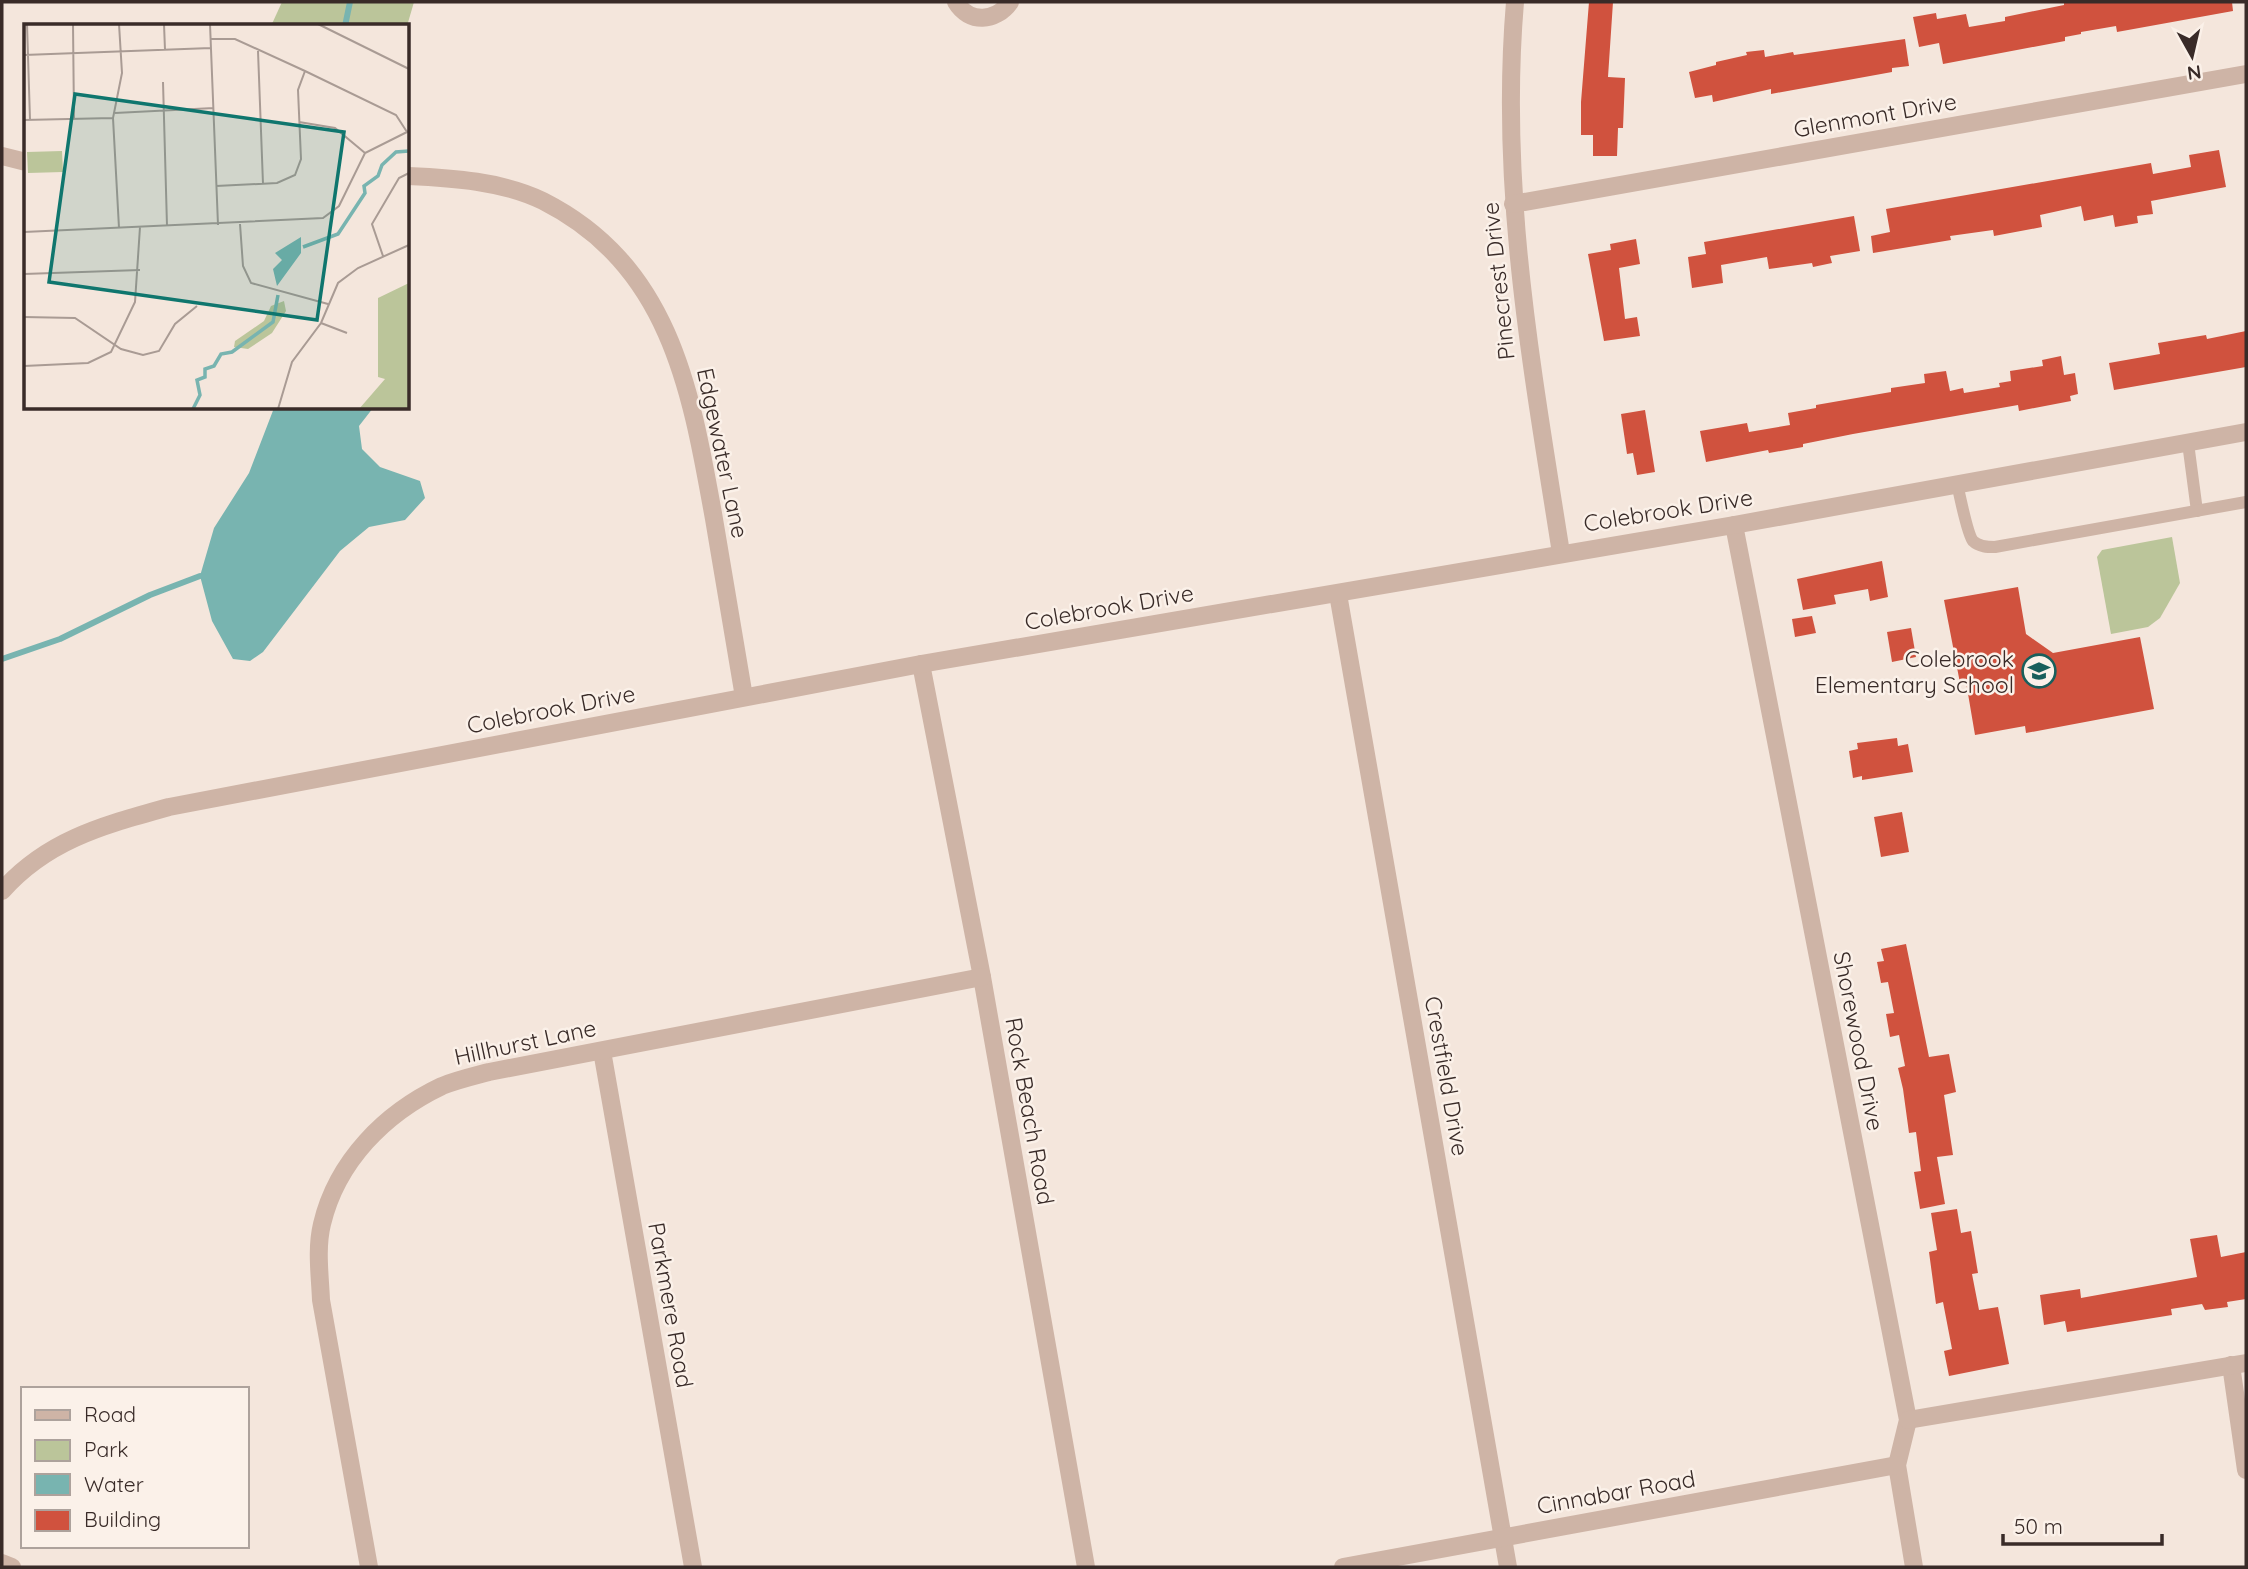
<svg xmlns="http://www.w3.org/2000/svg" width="2248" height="1569" font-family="Quicksand,sans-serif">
  <rect width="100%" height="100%" fill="#f4e6dc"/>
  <g fill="#bbc59a">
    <polygon points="282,2 414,2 407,26 271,26"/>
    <polygon points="2172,537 2180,583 2160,618 2148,627 2111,634 2097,557 2102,550"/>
  </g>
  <polygon fill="#78b4b0" points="274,408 373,408 359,426 362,449 380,467 420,481 425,498 405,520 369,527 340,551 263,652 250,661 233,659 212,621 200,576 214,528 249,473"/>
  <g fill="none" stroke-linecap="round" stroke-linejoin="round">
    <g stroke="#78b4b0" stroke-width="6">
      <polyline points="345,26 350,2"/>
      <polyline points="2,659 60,639 150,595 200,576"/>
    </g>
  </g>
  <g fill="#d0523e">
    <polygon points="1589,2 1613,2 1608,77 1625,78 1623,128 1618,128 1617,156 1593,156 1593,135 1581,135 1581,102"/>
    <polygon points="2064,2 2232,2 2233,11 2117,32 2116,26 2081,32 2081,34 2065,37 2065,41 1943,64 1939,43 1919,47 1913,17 1936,13 1937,19 1966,14 1969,27 2005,21 2005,17 2064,5"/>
    <polygon points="1905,39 1909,66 1892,68 1892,72 1771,94 1771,89 1713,102 1712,95 1695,98 1689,72 1716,65 1716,62 1747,55 1746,52 1764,50 1765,57 1793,52 1794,55"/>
    <polygon points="2219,150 2226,187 2151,201 2153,214 2137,216 2138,223 2115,227 2113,215 2084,221 2081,206 2040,215 2042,227 1994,236 1993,230 1950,236 1951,240 1873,253 1871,236 1890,232 1886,209 2151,163 2153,174 2191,167 2189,155"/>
    <polygon points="1854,216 1860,251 1830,256 1832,263 1813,267 1812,263 1769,269 1767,257 1721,265 1723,283 1692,288 1688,257 1706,254 1704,242"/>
    <polygon points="1636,239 1640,264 1619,268 1625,319 1637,317 1640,336 1604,341 1588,254 1611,250 1610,244"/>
    <polygon points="2246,331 2246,367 2114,390 2109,363 2160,354 2158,343 2206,335 2207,339"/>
    <polygon points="2061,356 2064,375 2075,373 2078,394 2070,396 2071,401 2019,411 2018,405 1853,434 1803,444 1803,447 1769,453 1768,450 1706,462 1700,431 1747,423 1749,432 1790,425 1788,413 1816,408 1816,405 1891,392 1891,388 1925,383 1924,374 1946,371 1950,391 1963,388 1964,393 2000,387 1999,383 2011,381 2010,371 2043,366 2042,360"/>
    <polygon points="1645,410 1655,472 1637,475 1633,453 1627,454 1621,414"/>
    <polygon points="1882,561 1888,597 1870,601 1868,589 1834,595 1836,604 1803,610 1797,579"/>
    <polygon points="2018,587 2026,634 2053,653 2140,637 2154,709 2026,733 2025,726 1975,735 1966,682 1960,683 1944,600"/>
    <polygon points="1812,616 1816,633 1795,637 1792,619"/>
    <polygon points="1911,628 1916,657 1892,662 1887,632"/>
    <polygon points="1897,738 1898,746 1908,744 1913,772 1862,780 1862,776 1853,778 1849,751 1858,749 1857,743"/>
    <polygon points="1902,812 1909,852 1881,857 1874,817"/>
    <polygon points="1906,944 1929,1057 1949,1054 1956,1092 1944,1095 1953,1155 1937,1157 1945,1204 1920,1209 1914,1172 1921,1171 1916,1132 1909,1133 1903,1089 1898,1068 1905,1066 1899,1035 1890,1037 1886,1014 1894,1013 1888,982 1881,983 1877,962 1884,961 1881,949"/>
    <polygon points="1957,1209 1961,1233 1971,1231 1978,1273 1972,1274 1979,1310 1998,1307 2009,1364 1949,1376 1944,1351 1952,1349 1943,1302 1936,1304 1929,1252 1937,1250 1931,1213"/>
    <polygon points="2217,1235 2221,1257 2246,1252 2246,1299 2227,1302 2228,1307 2205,1310 2202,1304 2171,1309 2172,1315 2067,1332 2065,1321 2044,1325 2040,1295 2080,1289 2081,1298 2197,1277 2190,1239"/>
  </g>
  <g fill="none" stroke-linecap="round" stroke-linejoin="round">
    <g stroke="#ceb4a6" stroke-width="12">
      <polyline points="2188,443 2197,511"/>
      <path d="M1957,484C1960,495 1967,534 1973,541C1979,547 1988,547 1995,547L2246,502"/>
    </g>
    <g stroke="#ceb4a6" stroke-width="18">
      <path d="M956,2C969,24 996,22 1010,2"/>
      <path d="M1515,2C1499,190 1532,368 1561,553"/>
      <polyline points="2,156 26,162"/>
      <path d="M408,176C452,178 502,181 543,201C671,266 691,391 714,519C724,579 734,638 744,697"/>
      <polyline points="1513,204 2246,74"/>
      <polyline points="1734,525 1908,1420 1897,1465 1914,1567"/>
      <polyline points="1338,594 1508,1567"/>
      <polyline points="921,664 982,977 1086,1567"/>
      <path d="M2,891C48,839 105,825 169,807L921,664L1734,525L2246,432"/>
      <polyline points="602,1051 693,1567"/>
      <polyline points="2231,1365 2246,1470"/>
      <polyline points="1908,1420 2246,1363"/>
      <polyline points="2,1563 12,1567"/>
      <path d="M369,1567L321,1300C320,1275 316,1249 322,1224C337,1161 385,1113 442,1086C457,1080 474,1076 489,1072L982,977"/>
      <polyline points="1343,1567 1897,1465"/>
    </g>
  </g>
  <defs>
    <symbol id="school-ring" viewBox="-11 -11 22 22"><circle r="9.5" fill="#fbf1e9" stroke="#195f5c" stroke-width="1.5"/><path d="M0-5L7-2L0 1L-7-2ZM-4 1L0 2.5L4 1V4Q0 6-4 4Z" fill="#195f5c"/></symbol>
  </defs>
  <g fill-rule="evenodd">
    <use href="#school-ring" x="2020" y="652" width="38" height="38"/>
  </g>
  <g text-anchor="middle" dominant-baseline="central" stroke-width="5" stroke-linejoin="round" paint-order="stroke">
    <g font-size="23" fill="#392b28" stroke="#fbf1e9">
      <text transform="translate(1875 115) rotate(-10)">Glenmont Drive</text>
      <text transform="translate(1498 281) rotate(-96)">Pinecrest Drive</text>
      <text transform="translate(723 453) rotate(78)">Edgewater Lane</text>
      <text transform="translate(1668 510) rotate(-9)">Colebrook Drive</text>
      <text transform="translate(1109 607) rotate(-10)">Colebrook Drive</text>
      <text transform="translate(551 709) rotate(-11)">Colebrook Drive</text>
      <text transform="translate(1859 1041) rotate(79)">Shorewood Drive</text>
      <text transform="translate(525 1042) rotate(-12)">Hillhurst Lane</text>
      <text transform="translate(1447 1076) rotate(80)">Crestfield Drive</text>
      <text transform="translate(1030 1111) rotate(80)">Rock Beach Road</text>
      <text transform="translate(671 1305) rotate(80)">Parkmere Road</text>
      <text transform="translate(1616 1492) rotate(-10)">Cinnabar Road</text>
    </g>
    <g font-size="23" fill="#392b28" stroke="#fbf1e9" text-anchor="end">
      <text x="2014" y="658">Colebrook<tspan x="2014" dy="26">Elementary School</tspan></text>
    </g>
  </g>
  <g transform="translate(24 24)">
    <rect width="385" height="385" fill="#f4e6dc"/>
    <path d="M38,127L39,148L4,149L3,128ZM385,259V385H335L361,355L354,353V274ZM260,277L262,287L248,309L224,325L210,323L211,317L240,297L247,282Z" fill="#bbc59a"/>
    <path d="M277,213V229L253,262L249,245L258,236L251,229Z" fill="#78b4b0"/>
    <path fill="none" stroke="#78b4b0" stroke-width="3.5" d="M279,223L314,210L341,169L340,162L354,152L358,141L372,128L385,127M169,385L176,371L173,356L181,353V345L190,342L197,330L208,328L249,298L254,271"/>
    <path fill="none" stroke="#a99b94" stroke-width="2" d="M3,0L6,96M49,0L50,95M95,0L98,49L89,94L95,204M140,0L141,26M186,0L194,201M294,0L385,45M187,15H211L281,47L372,91L383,108M234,27L239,160M0,31L187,24M139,58L143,202M91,89L190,84M0,96L89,94M275,98L311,104L341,129M192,162L253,159L271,151L277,135L274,66L281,47M216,200L219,242L227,259L304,280M0,208L299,194L315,182L341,129L385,107M359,232L348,200L375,154L385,149M0,250L116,246M0,293L51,294L97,325L119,331L135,327L151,300L173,282M297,299L323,309M0,342L64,339L87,328L111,278L116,203M254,385L268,338L297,299L314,259L334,244L385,221"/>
    <path fill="#0f766e" fill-opacity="0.15" stroke="#0f766e" stroke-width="3.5" d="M51,70L320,108L293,296L25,258Z"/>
    <rect width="385" height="385" fill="none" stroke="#392b28" stroke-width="3.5"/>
  </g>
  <rect width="2248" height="1569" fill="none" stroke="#392b28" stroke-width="7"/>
  <rect x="21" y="1387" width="228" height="161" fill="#fbf1e9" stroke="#ada29c" stroke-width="2"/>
  <rect x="35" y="1410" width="35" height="10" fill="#ceb4a6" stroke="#ada29c" stroke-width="2"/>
  <text x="84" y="1422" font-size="21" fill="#392b28">Road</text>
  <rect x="35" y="1440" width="35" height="21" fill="#bbc59a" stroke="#ada29c" stroke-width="2"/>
  <text x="84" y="1457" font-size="21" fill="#392b28">Park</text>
  <rect x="35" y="1474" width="35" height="21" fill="#78b4b0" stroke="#ada29c" stroke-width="2"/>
  <text x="84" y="1492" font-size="21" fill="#392b28">Water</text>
  <rect x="35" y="1510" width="35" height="21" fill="#d0523e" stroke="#ada29c" stroke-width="2"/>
  <text x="84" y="1527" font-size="21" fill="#392b28">Building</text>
  <g transform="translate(2192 56) rotate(172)" stroke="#fbf1e9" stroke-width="5" paint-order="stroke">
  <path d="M0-5L12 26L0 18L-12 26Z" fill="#392b28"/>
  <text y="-10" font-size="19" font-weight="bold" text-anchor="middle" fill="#392b28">N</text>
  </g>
  <path d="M2003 1534v10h159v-10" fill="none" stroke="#392b28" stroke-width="3.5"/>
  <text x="2014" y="1534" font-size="21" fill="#392b28" stroke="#fbf1e9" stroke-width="5" paint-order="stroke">50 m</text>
</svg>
